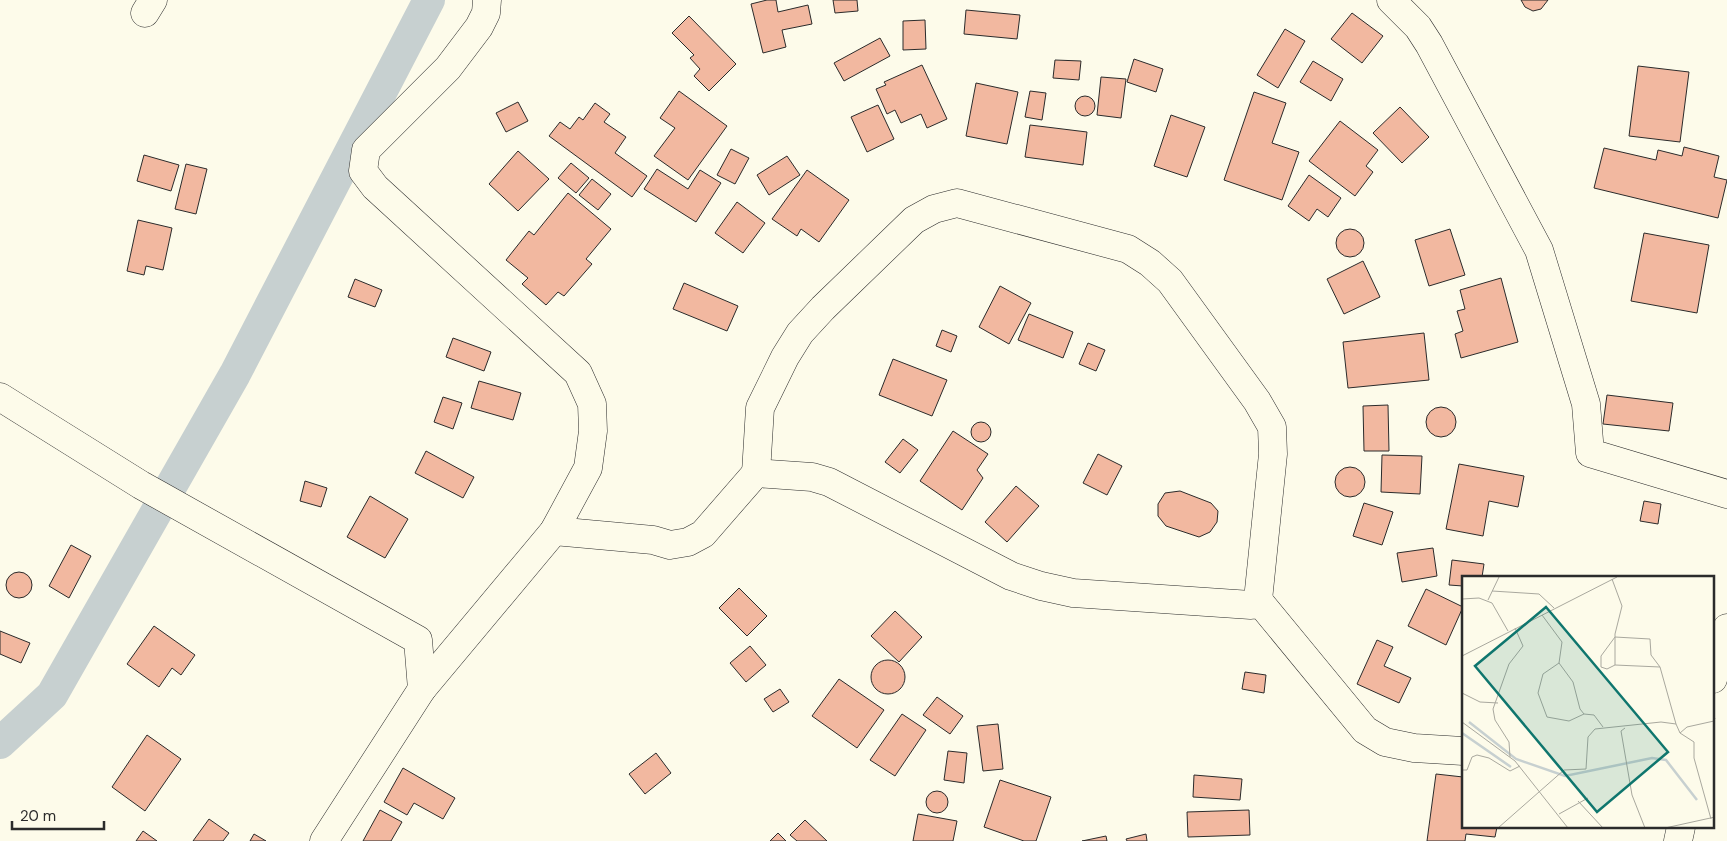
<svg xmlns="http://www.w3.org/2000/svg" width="1727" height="841" font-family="'DM Sans',sans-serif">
  <rect width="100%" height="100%" fill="#fdfbea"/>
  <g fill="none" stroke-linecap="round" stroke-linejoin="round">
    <polyline stroke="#c7d0d0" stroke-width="32" points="0,743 52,695 235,374 429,0"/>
  </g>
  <g fill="#f2b8a0" stroke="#2b2b2b">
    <polygon points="767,0 776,0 778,12 808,5 812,24 782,30 786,47 763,53 751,4"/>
    <polygon points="833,0 857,0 858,11 835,13"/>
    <polygon points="1521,0 1548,0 1541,9 1533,11 1525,7"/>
    <polygon points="966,10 1020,15 1017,39 964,34"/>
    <polygon points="1352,13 1383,36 1362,63 1331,39"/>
    <polygon points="689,16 736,64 709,91 694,76 700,69 690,58 694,55 672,33"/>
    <polygon points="925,20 926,49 903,50 903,21"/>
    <polygon points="1285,29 1305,41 1278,88 1257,75"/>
    <polygon points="880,38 890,56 844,81 834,63"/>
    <polygon points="1134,59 1163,69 1156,92 1127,82"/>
    <polygon points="1055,60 1081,61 1079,80 1053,78"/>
    <polygon points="1313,61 1343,79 1331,101 1300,82"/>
    <polygon points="922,65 947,119 927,128 921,114 901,123 895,110 887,114 876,89 886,85 884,82"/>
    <polygon points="1638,66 1689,72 1680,142 1629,136"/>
    <polygon points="1101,77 1126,79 1121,118 1097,115"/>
    <polygon points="976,83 1018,92 1007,144 966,136"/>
    <polygon points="679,91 727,126 688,180 654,156 675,128 660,118"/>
    <polygon points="1030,91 1046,93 1042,120 1025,117"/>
    <polygon points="1254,92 1286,103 1272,143 1299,152 1282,200 1224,180"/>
    <circle cx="1085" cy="106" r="10"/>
    <polygon points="518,102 528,121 506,132 496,113"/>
    <polygon points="595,103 610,114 604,122 626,137 615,153 647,176 632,197 549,136 560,122 570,129 579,117 583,120"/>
    <polygon points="878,105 894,139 867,152 851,117"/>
    <polygon points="1400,107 1429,137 1402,163 1373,133"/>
    <polygon points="1171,115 1205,127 1187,177 1154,166"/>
    <polygon points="1340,121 1378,150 1366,166 1373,172 1355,196 1309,161"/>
    <polygon points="1030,125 1087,132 1083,165 1025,157"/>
    <polygon points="1684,147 1719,156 1714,177 1727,180 1718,218 1594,188 1604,148 1656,160 1658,150 1682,156"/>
    <polygon points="731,149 749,158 735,184 717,175"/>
    <polygon points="518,151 549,179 518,211 489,184"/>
    <polygon points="144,155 179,165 171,191 137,181"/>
    <polygon points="787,156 800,175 769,195 757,175"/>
    <polygon points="571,163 589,178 576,193 558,178"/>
    <polygon points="186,164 207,169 196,214 175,209"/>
    <polygon points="657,169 688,189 700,170 721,183 696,222 644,189"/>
    <polygon points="807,170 849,200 819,242 801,229 797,236 772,219"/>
    <polygon points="1309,175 1341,198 1328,217 1317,209 1309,221 1288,206"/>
    <polygon points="592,179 611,194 598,210 579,195"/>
    <polygon points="568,193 611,229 586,259 592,264 564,296 558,292 546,305 522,284 528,278 506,260 529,231 534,235"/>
    <polygon points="737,202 765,223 743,253 715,233"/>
    <polygon points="138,220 172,228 163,270 146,266 144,275 127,271"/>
    <polygon points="1450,229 1465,275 1429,286 1415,240"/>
    <circle cx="1350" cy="243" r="14"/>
    <polygon points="1644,233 1709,245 1697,313 1631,301"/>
    <polygon points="1363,261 1380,297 1344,314 1327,279"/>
    <polygon points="1501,278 1518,342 1461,358 1455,334 1463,331 1457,311 1465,309 1460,290"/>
    <polygon points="355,279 382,290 375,307 348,297"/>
    <polygon points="684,283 738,306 727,331 673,309"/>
    <polygon points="1000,286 1031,303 1009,344 979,327"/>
    <polygon points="1029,314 1073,332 1063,358 1018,340"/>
    <polygon points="942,330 957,336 951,352 936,346"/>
    <polygon points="1424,333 1429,380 1348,388 1343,342"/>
    <polygon points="453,338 491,352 484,371 446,357"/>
    <polygon points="1088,343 1105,350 1096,371 1079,364"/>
    <polygon points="893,359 947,380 932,416 879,395"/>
    <polygon points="479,381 521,393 513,420 471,408"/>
    <polygon points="1607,395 1673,403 1669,431 1603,424"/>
    <polygon points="443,397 462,403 453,429 434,422"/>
    <polygon points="1388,405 1389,451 1364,451 1363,406"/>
    <circle cx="1441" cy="422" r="15"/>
    <circle cx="981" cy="432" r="10"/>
    <polygon points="953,431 988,454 977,470 983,478 962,510 920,481"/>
    <polygon points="903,439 918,450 900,473 885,462"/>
    <polygon points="426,451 474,477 463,498 415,473"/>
    <polygon points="1098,454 1122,466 1107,495 1083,483"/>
    <polygon points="1382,455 1422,456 1420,494 1381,492"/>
    <polygon points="1459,464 1524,476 1518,507 1489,501 1483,536 1446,529"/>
    <circle cx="1350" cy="482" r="15"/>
    <polygon points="305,481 327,488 321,507 300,501"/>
    <polygon points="1016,486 1039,506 1007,542 985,522"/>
    <polygon points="1180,491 1211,503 1218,511 1217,522 1210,532 1199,537 1166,526 1158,516 1158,504 1165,493"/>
    <polygon points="370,496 408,519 385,558 347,537"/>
    <polygon points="1644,501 1661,504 1658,524 1640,521"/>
    <polygon points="1364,503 1393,512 1382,545 1353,536"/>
    <polygon points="71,545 91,556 69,598 49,586"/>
    <polygon points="1433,548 1437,576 1402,582 1397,553"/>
    <polygon points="1452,560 1484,564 1482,577 1463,577 1463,586 1449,585"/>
    <circle cx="19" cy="585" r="13"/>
    <polygon points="739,588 767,616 747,636 719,608"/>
    <polygon points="1426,589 1463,607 1446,645 1408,626"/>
    <polygon points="895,611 922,637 899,662 871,636"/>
    <polygon points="154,626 195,655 181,675 172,668 159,687 127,664"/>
    <polygon points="0,631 30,643 21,663 0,654"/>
    <polygon points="1377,640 1393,647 1384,666 1411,678 1399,703 1357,684"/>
    <polygon points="750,646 766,665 746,682 730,663"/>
    <circle cx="888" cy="677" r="17"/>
    <polygon points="1245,672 1266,675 1264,693 1242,689"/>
    <polygon points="839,679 884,710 857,748 812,716"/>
    <polygon points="780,689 789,702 773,712 764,699"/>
    <polygon points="937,697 963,716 950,734 923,715"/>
    <polygon points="902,714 926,730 895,776 870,760"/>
    <polygon points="998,724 1003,769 983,771 977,726"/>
    <polygon points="147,735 181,759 145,811 112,787"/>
    <polygon points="948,751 967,753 964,783 944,780"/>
    <polygon points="656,753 671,773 645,794 629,774"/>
    <polygon points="403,768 455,798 443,819 414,803 407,815 384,802"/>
    <polygon points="1436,774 1463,777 1463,827 1497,827 1495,837 1466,834 1465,841 1427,841"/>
    <polygon points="1194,775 1242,779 1240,800 1193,797"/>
    <polygon points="1000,780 1051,797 1036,841 1024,841 984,827"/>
    <circle cx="937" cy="802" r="11"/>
    <polygon points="380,810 402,822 391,841 363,841"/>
    <polygon points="1249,810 1250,835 1188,837 1187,812"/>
    <polygon points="918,814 957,821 953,841 913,841"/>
    <polygon points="209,819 229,833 223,841 193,841"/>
    <polygon points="805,820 827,841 797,841 790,835"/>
    <polygon points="143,831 157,841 136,841"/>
    <polygon points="778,833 786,841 770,841"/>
    <polygon points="254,834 266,841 250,841"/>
    <polygon points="1146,834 1147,841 1127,841 1126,839"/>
    <polygon points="1106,836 1107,841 1082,841"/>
  </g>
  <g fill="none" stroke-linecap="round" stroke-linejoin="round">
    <defs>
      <g id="street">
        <polyline points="1391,0 1418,27 1429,44 1539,250 1586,404 1590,453 1727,494"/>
        <polyline points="145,13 153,0"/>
        <polyline points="0,397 141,485 418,640 422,689"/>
        <polyline points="756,473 760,408 785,357 800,333 823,308 914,220 934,209 957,203 1128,249 1150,263 1170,281 1257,401 1272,427 1273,454 1258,600"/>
        <polyline points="554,531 653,540 670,545 688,542 703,534 756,473 812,477 829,482 1011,576 1041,586 1073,593 1251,605 1258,600 1365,730 1385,742 1414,748 1463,751"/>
        <polyline points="324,841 422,689 554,531 588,468 593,431 592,404 578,373 375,187 363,171 366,150 448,68 479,27 486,13 487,0"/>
      </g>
      <g id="primary">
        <polyline points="1713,679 1727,628"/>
        <polyline points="1678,841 1681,827"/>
      </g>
    </defs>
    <use href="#street" stroke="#2b2b2b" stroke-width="29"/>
    <use href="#primary" stroke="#2b2b2b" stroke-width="29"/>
    <use href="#street" stroke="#fdfbea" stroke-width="28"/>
    <use href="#primary" stroke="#fdfbea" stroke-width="28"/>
  </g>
  <g transform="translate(1462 576)">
    <rect width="252" height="252" fill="#fdfbea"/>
    <path fill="none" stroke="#c7d0d0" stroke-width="2.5" d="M7,146L54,183L103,200L190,182L204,184L235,224M0,157L49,191"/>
    <path fill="none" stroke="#a9a89e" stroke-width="1" d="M150,3L160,30L153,58V89L145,93L139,91V80L153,61L188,63L189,79L198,91L214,148L218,157L232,166V182L249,243M30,15L77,18L92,32M0,23L17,22L30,27L46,55M26,24L37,1M80,39L100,66L97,87L111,106L118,133L122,138L132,139L141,151M0,80L155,1M97,87L81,98L76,117L85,141L107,145L122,138M153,89L198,91M0,117L18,126L36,127M0,146L53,185L106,252M163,152L159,155L170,219L183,252M218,157L225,151L252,145L253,142M48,181L47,166L33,144L31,133L47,88L61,70L53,52M0,194H5L10,181L15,179L27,182L48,195L58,190M116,225L141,252M97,238L126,222M36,252L102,194L124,193L126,161L133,153L199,146L214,148M203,252L253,241"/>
    <path fill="#0f766e" fill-opacity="0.15" stroke="#0f766e" stroke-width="2.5" d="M84,31L206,176L135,236L13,90Z"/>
    <rect width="252" height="252" fill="none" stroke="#2b2b2b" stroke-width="2.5"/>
  </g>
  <path d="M12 821v8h92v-8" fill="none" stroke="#2b2b2b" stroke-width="2.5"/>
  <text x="20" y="821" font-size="15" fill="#2b2b2b" stroke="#fdfbea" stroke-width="4" paint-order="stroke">20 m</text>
</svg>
